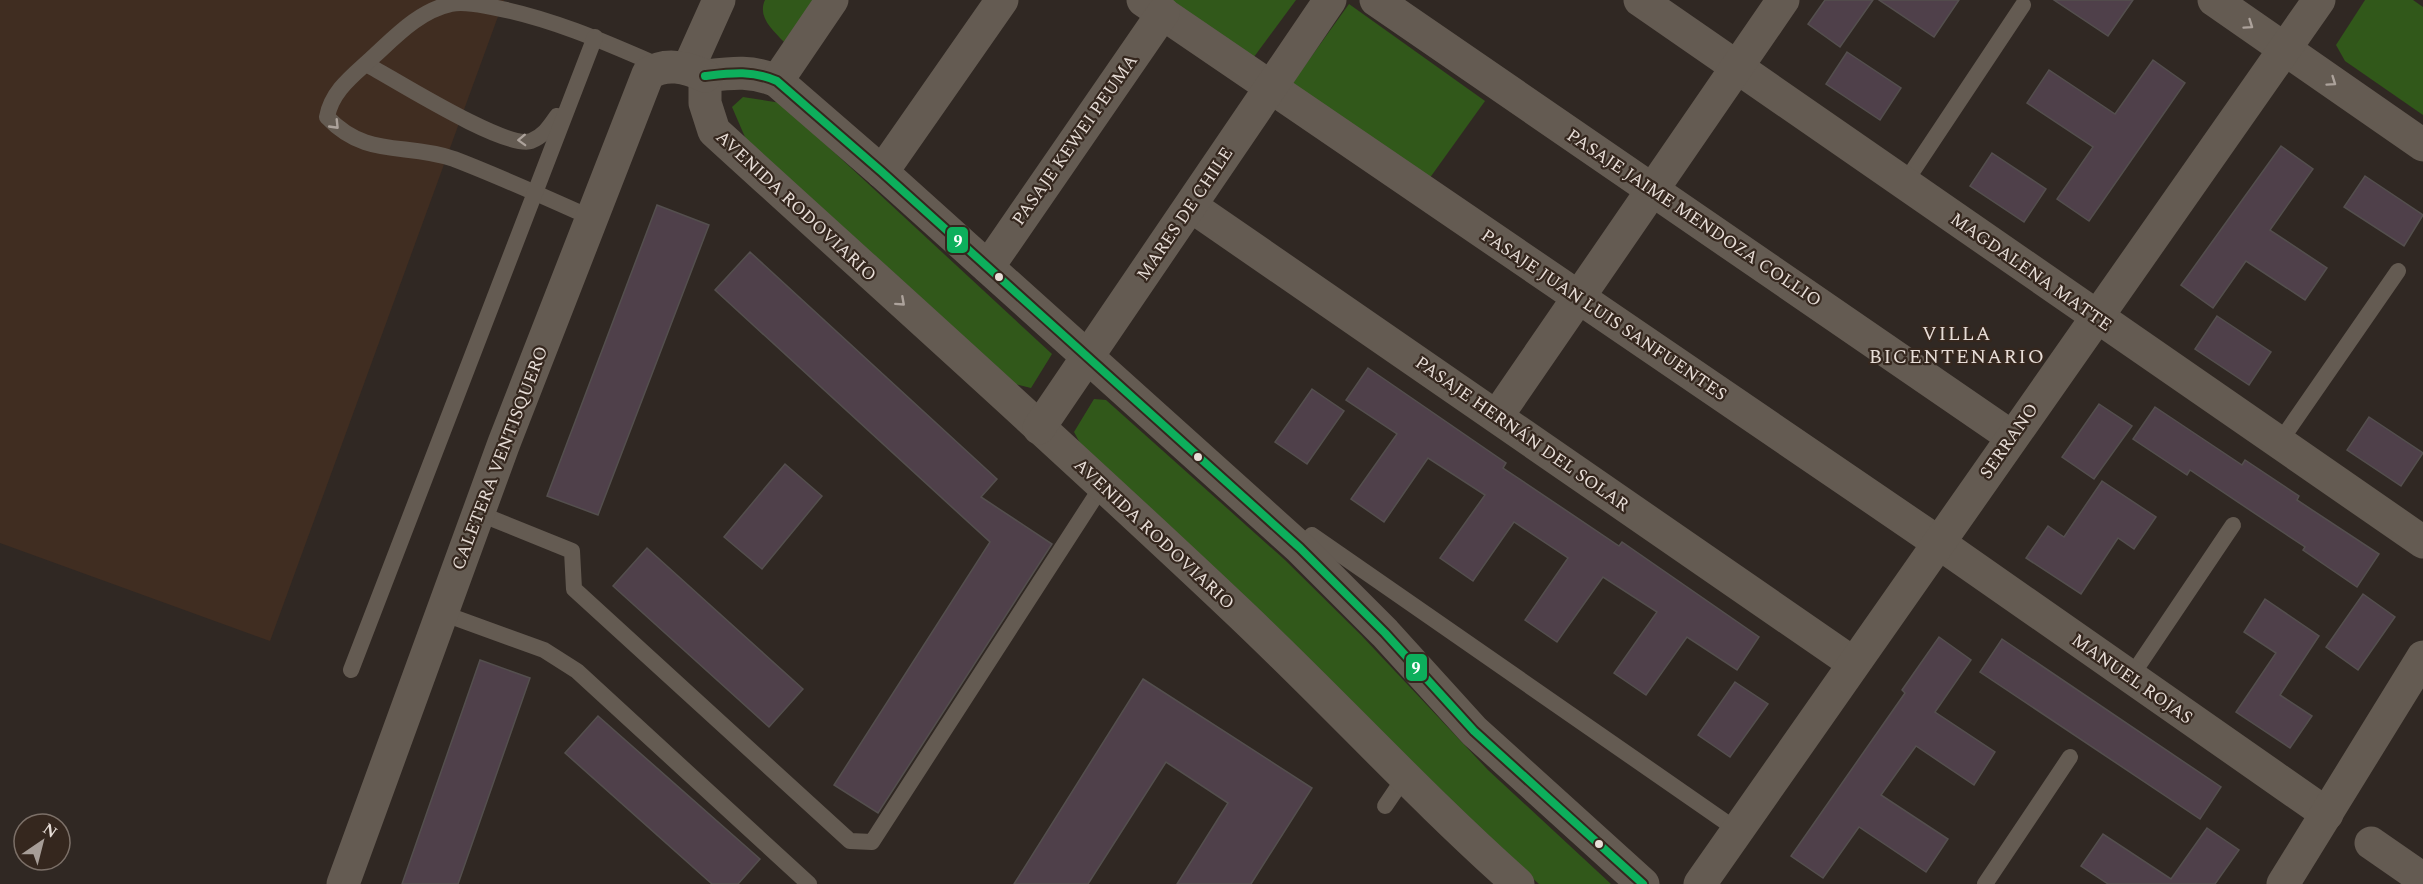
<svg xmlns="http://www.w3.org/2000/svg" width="2423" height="884" font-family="Spectral,serif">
  <rect width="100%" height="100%" fill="#302823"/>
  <polygon fill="#402d21" points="0,0 504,0 270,641 0,543"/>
  <g fill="#31581a">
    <path d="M765,0H814L784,42C773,30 757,17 765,0Z"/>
    <polygon points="1161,0 1296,0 1248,65"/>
    <polygon points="2365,0 2413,0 2423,7 2423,115 2345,61 2336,45"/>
    <polygon points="1349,4 1485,101 1424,186 1288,89"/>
    <polygon points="743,97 781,103 1052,354 1031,388 1007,382 748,144 732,107"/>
    <polygon points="1094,399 1106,400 1285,560 1361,635 1488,770 1611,884 1539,884 1416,773 1081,445 1074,432"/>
  </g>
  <g fill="#4f404a" stroke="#544f4e" stroke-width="1.5">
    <polygon points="1825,0 1873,0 1840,47 1808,24"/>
    <polygon points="1879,0 1959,0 1934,37"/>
    <polygon points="2054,0 2133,0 2108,36"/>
    <polygon points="1847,52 1901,88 1880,120 1826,84"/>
    <polygon points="2153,60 2185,83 2089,221 2057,199 2093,147 2027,103 2049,70 2115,114"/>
    <polygon points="2281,146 2313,169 2270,230 2327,268 2305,300 2246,261 2213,308 2181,285"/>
    <polygon points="1992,153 2046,189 2024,222 1970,186"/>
    <polygon points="2365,176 2423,215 2404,246 2344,207"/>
    <polygon points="657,205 709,225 598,515 547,496"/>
    <polygon points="750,252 997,479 981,497 1052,544 878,813 834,785 990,542 715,290"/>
    <polygon points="2217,316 2271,352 2249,385 2195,349"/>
    <polygon points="1368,368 1506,463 1503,468 1619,546 1622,542 1759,637 1737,670 1687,637 1646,695 1614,673 1657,612 1603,577 1557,642 1525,620 1568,558 1514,522 1473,581 1440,558 1485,495 1428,458 1384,522 1351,499 1397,434 1346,400"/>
    <polygon points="1312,389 1344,411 1307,464 1275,442"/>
    <polygon points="2099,404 2132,426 2094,479 2062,457"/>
    <polygon points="2155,407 2242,465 2245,460 2299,496 2297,500 2379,554 2357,587 2303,550 2305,547 2190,470 2187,475 2133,439"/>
    <polygon points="2369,417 2423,453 2401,486 2347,450"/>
    <polygon points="785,464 822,496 762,569 724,537"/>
    <polygon points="2102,481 2156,517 2134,549 2118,538 2081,594 2026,558 2048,526 2064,537"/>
    <polygon points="647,548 803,689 769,727 613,586"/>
    <polygon points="2363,594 2395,617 2358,670 2326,647"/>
    <polygon points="2265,599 2319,636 2280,695 2312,716 2290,748 2236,712 2276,653 2244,632"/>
    <polygon points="1939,637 1971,660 1935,712 1995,752 1974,785 1916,746 1881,795 1948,839 1926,872 1859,827 1823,878 1791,856 1905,693 1902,690"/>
    <polygon points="2002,639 2221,787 2200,819 1980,672"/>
    <polygon points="480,660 530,678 458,884 402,884"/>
    <polygon points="1143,679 1312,788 1251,884 1177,884 1228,803 1166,762 1088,884 1014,884"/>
    <polygon points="1735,682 1768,704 1730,757 1698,735"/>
    <polygon points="598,716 760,859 738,884 712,884 565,753"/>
    <polygon points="2207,828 2239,850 2215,884 2108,884 2081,866 2103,834 2171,879"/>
  </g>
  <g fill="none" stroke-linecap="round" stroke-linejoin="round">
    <g stroke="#645b52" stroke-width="16">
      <path d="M366,64C394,79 506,150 531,141C544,136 550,126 557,116"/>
      <polyline points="1904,184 2023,5"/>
      <path d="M594,219C547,198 501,177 454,159C405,142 367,159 327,117C332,90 354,75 373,57C396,36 419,11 451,4C464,1 480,5 492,7C551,18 605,42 660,66"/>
      <polyline points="2279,443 2398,271"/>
      <polyline points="478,513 572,551 574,589 850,841 872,842 1102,486"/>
      <polyline points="1300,548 1312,535 1737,830"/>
      <polyline points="442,613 544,650 577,671 809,884"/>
      <polyline points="351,670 595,37"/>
      <polyline points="2130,678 2233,525"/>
      <polyline points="1385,806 1404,778"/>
      <polyline points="1985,884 2070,757"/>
    </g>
    <g stroke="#645b52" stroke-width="33">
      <polyline points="1143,0 1939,543 2327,814"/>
      <polyline points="1376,0 2012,437"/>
      <polyline points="1640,0 2423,542"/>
      <polyline points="2214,0 2423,145"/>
      <polyline points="688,69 719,0"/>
      <path d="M705,76C731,73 752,70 777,81L882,172L1300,548L1385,633L1474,731L1643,884"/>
      <path d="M705,76V103L714,131C887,289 1062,445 1232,606C1329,697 1419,796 1518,884"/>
      <polyline points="777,81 832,0"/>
      <polyline points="882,172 1002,0"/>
      <polyline points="1191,206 1853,663"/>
      <polyline points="988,267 1163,13"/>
      <polyline points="1497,416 1783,0"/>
      <polyline points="1039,428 1330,0"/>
      <polyline points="2371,843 2423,879"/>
      <path d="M343,884L504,443L648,74C666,62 686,67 705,76"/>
      <polyline points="1700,884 2319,0"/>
      <polyline points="2283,884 2423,657"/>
    </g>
    <defs>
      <path id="bus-1" d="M705,76C731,73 752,70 777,81L882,172L1300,548L1385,633L1474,731L1643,884"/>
    </defs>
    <use href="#bus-1" stroke="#35271e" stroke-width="12"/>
    <use href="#bus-1" stroke="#0daf5c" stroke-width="8"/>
  </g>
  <defs><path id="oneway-chevron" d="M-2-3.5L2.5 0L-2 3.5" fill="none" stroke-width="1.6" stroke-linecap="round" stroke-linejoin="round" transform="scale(1.5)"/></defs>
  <g stroke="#aca29b">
    <use href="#oneway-chevron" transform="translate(2249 25) rotate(35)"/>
    <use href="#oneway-chevron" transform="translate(2332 82) rotate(35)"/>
    <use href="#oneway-chevron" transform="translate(335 125) rotate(46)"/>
    <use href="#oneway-chevron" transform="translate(522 140) rotate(178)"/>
    <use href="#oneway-chevron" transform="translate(901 302) rotate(42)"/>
  </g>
  <g fill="#e7ddd7" stroke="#35271e" stroke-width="2">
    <circle cx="999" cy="277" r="5"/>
    <circle cx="1198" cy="457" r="5"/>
    <circle cx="1599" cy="844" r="5"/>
  </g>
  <g text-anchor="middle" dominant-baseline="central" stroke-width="4.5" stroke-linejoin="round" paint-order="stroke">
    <g font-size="18" fill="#e7ddd7" stroke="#35271e">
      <text transform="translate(1075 140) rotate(-55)">PASAJE KEWEI PEUMA</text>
      <text transform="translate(796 206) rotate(43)">AVENIDA RODOVIARIO</text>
      <text transform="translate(1185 214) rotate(-56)">MARES DE CHILE</text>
      <text transform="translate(1694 218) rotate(34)">PASAJE JAIME MENDOZA COLLIO</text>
      <text transform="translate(2031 272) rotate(35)">MAGDALENA MATTE</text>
      <text transform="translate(1604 315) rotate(34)">PASAJE JUAN LUIS SANFUENTES</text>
      <text transform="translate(1522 434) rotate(35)">PASAJE HERNÁN DEL SOLAR</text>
      <text transform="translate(2009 441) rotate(-55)">SERRANO</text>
      <text transform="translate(500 458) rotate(-69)">CALETERA VENTISQUERO</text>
      <text transform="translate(1154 534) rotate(43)">AVENIDA RODOVIARIO</text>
      <text transform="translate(2132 679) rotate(35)">MANUEL ROJAS</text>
    </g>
    <g font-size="20" letter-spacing="1.5" fill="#e7ddd7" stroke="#35271e">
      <text x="1957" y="334">VILLA<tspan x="1957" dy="23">BICENTENARIO</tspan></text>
    </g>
  </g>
  <g stroke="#35271e" stroke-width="2">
    <rect x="946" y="226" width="23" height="28" rx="6" fill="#0daf5c"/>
    <rect x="1405" y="653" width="23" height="29" rx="6" fill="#0daf5c"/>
  </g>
  <g font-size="16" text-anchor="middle" font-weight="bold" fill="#fff">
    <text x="958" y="246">9</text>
    <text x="1416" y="673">9</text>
  </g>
  <g transform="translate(42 842) rotate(35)"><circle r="28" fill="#35271e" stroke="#7c7068" stroke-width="1.5"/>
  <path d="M0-4.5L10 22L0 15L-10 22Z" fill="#a79e98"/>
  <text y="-9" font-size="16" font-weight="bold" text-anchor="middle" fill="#e7ddd7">N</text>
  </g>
</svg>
